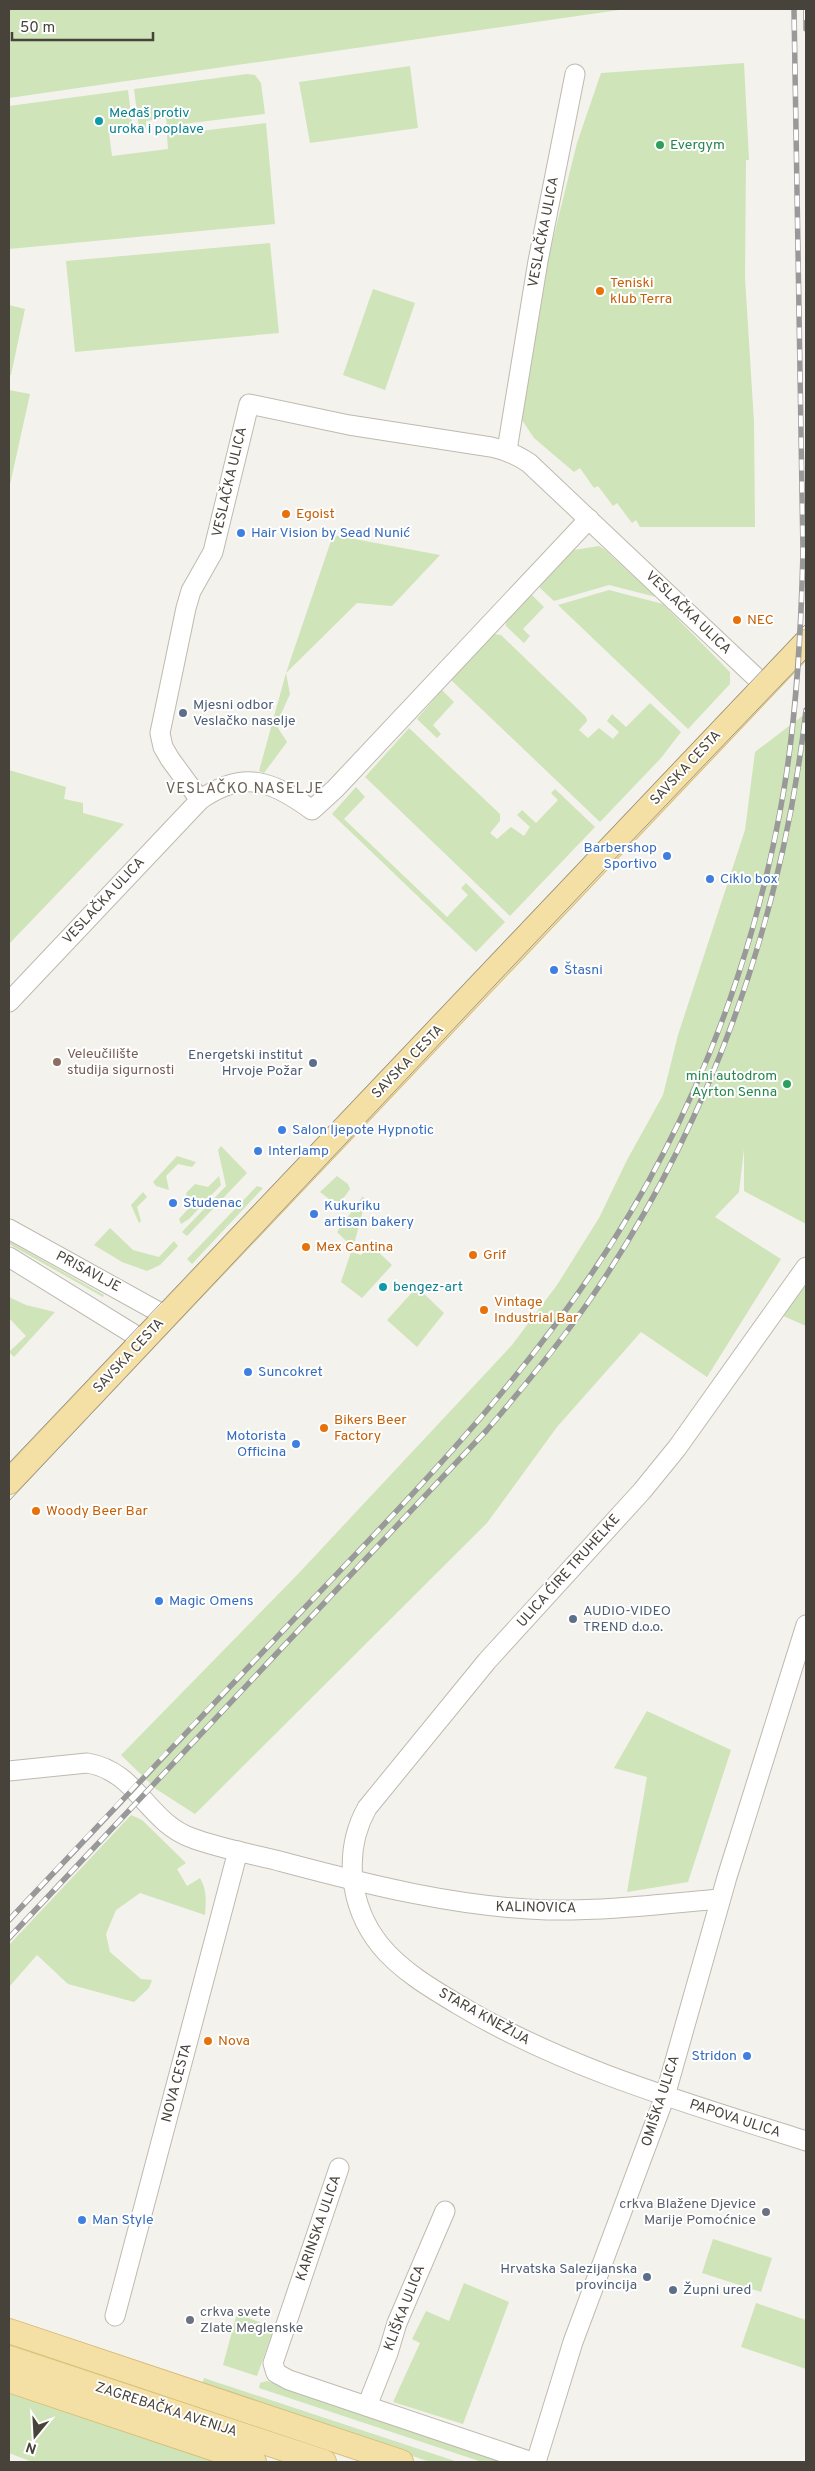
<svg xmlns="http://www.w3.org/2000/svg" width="815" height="2471" font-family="Overpass,sans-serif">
  <rect width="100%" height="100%" fill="#f4f2ec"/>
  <g fill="#cfe4b9">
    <polygon points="9,9 626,9 9,98"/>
    <polygon points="744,63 749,160 746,160 745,278 754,422 755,527 640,527 636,520 632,523 617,503 613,506 598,486 594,488 580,468 574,472 534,438 520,417 541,287 577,143 601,73"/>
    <polygon points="410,66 418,128 310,143 299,82"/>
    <polygon points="247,74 255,75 261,83 265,114 167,126 166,118 146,121 146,128 139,129 134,89"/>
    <polygon points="128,90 133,130 109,133 112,156 168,149 167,135 266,123 275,224 9,249 9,106"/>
    <polygon points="270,243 279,333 75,352 66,261"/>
    <polygon points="373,289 415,303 385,390 343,375"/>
    <polygon points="9,305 25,309 11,375 9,375"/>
    <polygon points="9,390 30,394 9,489"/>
    <polygon points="333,535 440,555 392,606 357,603 286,673 290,694 276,725 287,742 264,773 259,771 286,673"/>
    <polygon points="599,546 605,550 656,597 609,585 554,601 538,586 574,550"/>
    <polygon points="609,590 663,604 730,672 730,684 688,729 558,605"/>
    <polygon points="531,594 544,607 523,629 530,636 524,643 506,626 506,621"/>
    <polygon points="495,634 501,635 586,717 587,721 579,730 588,738 599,728 613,739 619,732 607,721 612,714 626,727 650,703 681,732 661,758 600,822 450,679 491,635"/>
    <polygon points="442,690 454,702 433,725 441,734 437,738 417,719"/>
    <polygon points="806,713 806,1224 744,1191 744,1149 739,1192 715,1217 781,1259 707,1377 641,1332 557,1427 487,1523 195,1814 156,1789 121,1755 298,1574 512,1345 557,1285 599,1218 627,1160 663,1095 678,1035 745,830 755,752"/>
    <polygon points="409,728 500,814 500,821 490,833 497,839 511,827 524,836 530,827 517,815 522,810 536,823 558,800 551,793 555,789 595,827 510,916 365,777"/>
    <polygon points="9,770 66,787 64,799 83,803 83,813 124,824 9,944"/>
    <polygon points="356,787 365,797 344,819 447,917 468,895 461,888 466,883 505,922 476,952 332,814"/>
    <polygon points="221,1146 247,1173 187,1236 182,1232 226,1186 218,1150"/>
    <polygon points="177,1156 196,1162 192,1167 178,1164 166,1176 169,1190 156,1186 153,1182"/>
    <polygon points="219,1176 221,1185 189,1219 181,1224 179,1219 190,1207 186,1193 195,1184 208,1187"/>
    <polygon points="337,1176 348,1184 350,1189 338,1206 320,1192"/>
    <polygon points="257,1186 263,1188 192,1264 187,1259"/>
    <polygon points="143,1192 147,1197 137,1207 141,1221 139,1223 131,1205"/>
    <polygon points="363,1196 365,1203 353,1248 337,1232"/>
    <polygon points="110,1228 133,1250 159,1257 174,1241 178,1246 160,1265 147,1271 122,1262 94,1245"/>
    <polygon points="9,1241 104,1295 103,1297 16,1248 9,1244"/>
    <polygon points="370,1244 392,1265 362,1298 341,1282 351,1252 361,1255"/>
    <polygon points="417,1287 444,1313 417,1347 387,1320"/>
    <polygon points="806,1287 806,1326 781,1315 802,1288"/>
    <polygon points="9,1297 26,1305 55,1312 14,1357 9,1352 26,1336 9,1318"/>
    <polygon points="647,1711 731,1750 688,1882 627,1892 647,1777 614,1768"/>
    <path d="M131,1815L142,1820L186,1863L177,1869L187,1886L200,1878C207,1890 206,1901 205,1915L140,1893L116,1910L106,1934L110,1952L141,1979L152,1980L149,1988L134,2002L68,1984L37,1955L9,1987V1945Z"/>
    <polygon points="713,2239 772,2258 761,2292 702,2273"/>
    <polygon points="464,2283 509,2302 463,2424 393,2402 420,2343 412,2339 426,2311 449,2321"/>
    <polygon points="756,2303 806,2320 806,2369 741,2347"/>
    <polygon points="237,2313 274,2328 257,2376 223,2365"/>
    <polygon points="204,2378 458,2462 430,2462 202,2384"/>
    <polygon points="267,2381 507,2462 482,2462 259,2388 260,2383"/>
    <polygon points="9,2393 215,2462 32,2462 9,2453"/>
  </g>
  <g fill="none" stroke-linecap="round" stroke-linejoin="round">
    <defs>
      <g id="minor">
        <polyline points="507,450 538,261 575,74"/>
        <path d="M200,800L170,759L163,747L160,733L186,608L191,591L213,552L249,404L349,425L491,447C506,450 517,455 529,463L765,686"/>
        <path d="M9,1002L200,800C244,769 272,781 312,810L335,789L589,519"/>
        <polyline points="9,1229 166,1316"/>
        <polyline points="9,1257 143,1340"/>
        <path d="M806,1267L677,1448L642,1491L487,1661L367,1808C343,1851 349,1906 380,1945C400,1970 432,1989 459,2005C566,2069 687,2103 806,2141"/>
        <path d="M9,1771L87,1763C137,1771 147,1822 192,1838C221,1849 253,1854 283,1862C369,1885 457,1907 547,1910C605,1911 663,1904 720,1899"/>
        <polyline points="339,2168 273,2363 276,2373 289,2380 532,2462"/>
        <polyline points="115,2316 238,1851"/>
        <polyline points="367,2406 388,2353 397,2323 445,2211"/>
        <polyline points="536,2462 573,2342 665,2096 727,1877 806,1625"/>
      </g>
      <g id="major">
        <polyline points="9,1482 806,642"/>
        <polyline points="9,2331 401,2462"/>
        <polyline points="9,2358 324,2462"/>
        <polyline points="9,2380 254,2462"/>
      </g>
    </defs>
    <use href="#minor" stroke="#bfbaaf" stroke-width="21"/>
    <use href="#major" stroke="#d8be76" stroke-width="26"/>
    <use href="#minor" stroke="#fff" stroke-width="19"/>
    <use href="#major" stroke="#f4e0a5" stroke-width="24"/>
    <g stroke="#999" stroke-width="1">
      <polyline points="9,1463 806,624"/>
      <path d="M9,1501C274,1220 538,937 806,659"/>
    </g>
    <defs>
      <g id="rail">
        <polyline points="806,9 806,29"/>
        <path d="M9,1920C110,1812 212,1705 314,1598C446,1460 574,1327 663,1154C722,1041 763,915 784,789C797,711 801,631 803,552L794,9"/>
        <path d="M9,1938L487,1430C522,1389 556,1348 587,1304C709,1128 782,922 806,710"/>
      </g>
    </defs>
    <use href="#rail" stroke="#999" stroke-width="5.5"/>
    <use href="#rail" stroke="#fff" stroke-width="4" stroke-dasharray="11" stroke-linecap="butt"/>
  </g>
  <g fill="#0f9aa8" stroke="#fff" stroke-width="2">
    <circle cx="99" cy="121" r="5"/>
    <circle cx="383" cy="1287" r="5"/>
  </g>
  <g fill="#2e9e5b" stroke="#fff" stroke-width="2">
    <circle cx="660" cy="145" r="5"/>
    <circle cx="787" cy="1084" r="5"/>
  </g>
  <g fill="#e8710a" stroke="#fff" stroke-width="2">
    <circle cx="600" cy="291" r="5"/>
    <circle cx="286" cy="514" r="5"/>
    <circle cx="737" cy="620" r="5"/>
    <circle cx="306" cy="1247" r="5"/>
    <circle cx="473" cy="1255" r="5"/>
    <circle cx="484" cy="1310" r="5"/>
    <circle cx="324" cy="1428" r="5"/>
    <circle cx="36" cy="1511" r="5"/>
    <circle cx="208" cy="2041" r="5"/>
  </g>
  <g fill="#3f7fe0" stroke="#fff" stroke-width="2">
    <circle cx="241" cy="533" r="5"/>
    <circle cx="667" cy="856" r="5"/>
    <circle cx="710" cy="879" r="5"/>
    <circle cx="554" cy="970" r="5"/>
    <circle cx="282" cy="1130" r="5"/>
    <circle cx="258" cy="1151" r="5"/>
    <circle cx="173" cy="1203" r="5"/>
    <circle cx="314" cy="1214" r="5"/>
    <circle cx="248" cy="1372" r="5"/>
    <circle cx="296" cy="1444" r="5"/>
    <circle cx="159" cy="1601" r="5"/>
    <circle cx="747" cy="2056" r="5"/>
    <circle cx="82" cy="2220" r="5"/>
  </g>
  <g fill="#5c6f8a" stroke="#fff" stroke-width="2">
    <circle cx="183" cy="713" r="5"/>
    <circle cx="313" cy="1063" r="5"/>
    <circle cx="573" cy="1619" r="5"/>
    <circle cx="647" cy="2277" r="5"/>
    <circle cx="673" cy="2290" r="5"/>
  </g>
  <circle fill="#8d6e63" stroke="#fff" stroke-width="2" cx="57" cy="1062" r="5"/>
  <g fill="#6b7280" stroke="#fff" stroke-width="2">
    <circle cx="766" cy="2212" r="5"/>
    <circle cx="190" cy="2320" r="5"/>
  </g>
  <g text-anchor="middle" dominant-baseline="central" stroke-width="4" stroke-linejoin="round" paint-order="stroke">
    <g font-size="14" fill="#0d838f" stroke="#fff" text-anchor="start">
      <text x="109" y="113">Međaš protiv<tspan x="109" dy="16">uroka i poplave</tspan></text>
      <text x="393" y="1287">bengez-art</text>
    </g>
    <g font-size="14" fill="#27864d" stroke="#fff" text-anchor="start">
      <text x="670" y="145">Evergym</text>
      <text x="777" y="1076" text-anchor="end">mini autodrom<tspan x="777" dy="16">Ayrton Senna</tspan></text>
    </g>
    <g font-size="14" fill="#48433a" stroke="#fff">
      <text transform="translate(544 232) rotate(-79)">VESLAČKA ULICA</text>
      <text transform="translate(230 482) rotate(-77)">VESLAČKA ULICA</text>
      <text transform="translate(688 613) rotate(44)">VESLAČKA ULICA</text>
      <text transform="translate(686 768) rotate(-47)">SAVSKA CESTA</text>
      <text transform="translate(104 901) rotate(-47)">VESLAČKA ULICA</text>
      <text transform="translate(408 1062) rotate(-46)">SAVSKA CESTA</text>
      <text transform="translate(88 1272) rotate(28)">PRISAVLJE</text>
      <text transform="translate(129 1356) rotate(-47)">SAVSKA CESTA</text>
      <text transform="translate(569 1571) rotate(-48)">ULICA ĆIRE TRUHELKE</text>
      <text transform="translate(536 1908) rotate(1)">KALINOVICA</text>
      <text transform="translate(484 2017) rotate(29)">STARA KNEŽIJA</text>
      <text transform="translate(177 2083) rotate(-75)">NOVA CESTA</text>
      <text transform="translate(661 2101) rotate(-72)">OMIŠKA ULICA</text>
      <text transform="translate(735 2119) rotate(18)">PAPOVA ULICA</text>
      <text transform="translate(319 2228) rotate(-71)">KARINSKA ULICA</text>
      <text transform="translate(405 2308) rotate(-69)">KLIŠKA ULICA</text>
      <text transform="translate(166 2410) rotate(18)">ZAGREBAČKA AVENIJA</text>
    </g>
    <g font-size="14" fill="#c56008" stroke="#fff" text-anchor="start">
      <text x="610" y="283">Teniski<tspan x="610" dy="16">klub Terra</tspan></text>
      <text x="296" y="514">Egoist</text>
      <text x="747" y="620">NEC</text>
      <text x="316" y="1247">Mex Cantina</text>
      <text x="483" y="1255">Grif</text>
      <text x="494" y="1302">Vintage<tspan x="494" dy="16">Industrial Bar</tspan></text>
      <text x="334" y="1420">Bikers Beer<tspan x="334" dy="16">Factory</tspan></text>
      <text x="46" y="1511">Woody Beer Bar</text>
      <text x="218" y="2041">Nova</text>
    </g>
    <g font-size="14" fill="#366cbe" stroke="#fff" text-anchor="start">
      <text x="251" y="533">Hair Vision by Sead Nunić</text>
      <text x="657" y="848" text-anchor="end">Barbershop<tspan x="657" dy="16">Sportivo</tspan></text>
      <text x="720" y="879">Ciklo box</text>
      <text x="564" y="970">Štasni</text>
      <text x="292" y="1130">Salon ljepote Hypnotic</text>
      <text x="268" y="1151">Interlamp</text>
      <text x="183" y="1203">Studenac</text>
      <text x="324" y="1206">Kukuriku<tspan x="324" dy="16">artisan bakery</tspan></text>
      <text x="258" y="1372">Suncokret</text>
      <text x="286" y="1436" text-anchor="end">Motorista<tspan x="286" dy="16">Officina</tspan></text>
      <text x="169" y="1601">Magic Omens</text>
      <text x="737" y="2056" text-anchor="end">Stridon</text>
      <text x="92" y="2220">Man Style</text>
    </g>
    <g font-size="14" fill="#4e5e75" stroke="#fff" text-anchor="start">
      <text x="193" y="705">Mjesni odbor<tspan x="193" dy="16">Veslačko naselje</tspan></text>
      <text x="303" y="1055" text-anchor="end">Energetski institut<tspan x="303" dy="16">Hrvoje Požar</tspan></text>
      <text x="583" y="1611">AUDIO-VIDEO<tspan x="583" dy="16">TREND d.o.o.</tspan></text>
      <text x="637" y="2269" text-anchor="end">Hrvatska Salezijanska<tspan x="637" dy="16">provincija</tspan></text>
      <text x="683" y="2290">Župni ured</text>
    </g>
    <g font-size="14" fill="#785e54" stroke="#fff" text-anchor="start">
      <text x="67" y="1054">Veleučilište<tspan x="67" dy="16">studija sigurnosti</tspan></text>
    </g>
    <g font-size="14" fill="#5b616d" stroke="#fff" text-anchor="end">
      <text x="756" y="2204">crkva Blažene Djevice<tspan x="756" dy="16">Marije Pomoćnice</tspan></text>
      <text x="200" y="2312" text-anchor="start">crkva svete<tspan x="200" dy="16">Zlate Meglenske</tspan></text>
    </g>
    <g font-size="15" letter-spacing="1" fill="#6a6152" stroke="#fff">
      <text x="245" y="789">VESLAČKO NASELJE</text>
    </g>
  </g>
  <rect width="815" height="2471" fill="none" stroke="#48433a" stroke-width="20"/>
  <g transform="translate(35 2436) rotate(198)" stroke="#ffffff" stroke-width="4" paint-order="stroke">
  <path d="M0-4L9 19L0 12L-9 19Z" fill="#48433a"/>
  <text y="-8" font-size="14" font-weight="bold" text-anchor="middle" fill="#48433a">N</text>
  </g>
  <path d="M12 32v8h141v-8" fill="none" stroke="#48433a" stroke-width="2.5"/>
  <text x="20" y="32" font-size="15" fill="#48433a" stroke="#ffffff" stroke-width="4" paint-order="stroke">50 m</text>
</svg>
